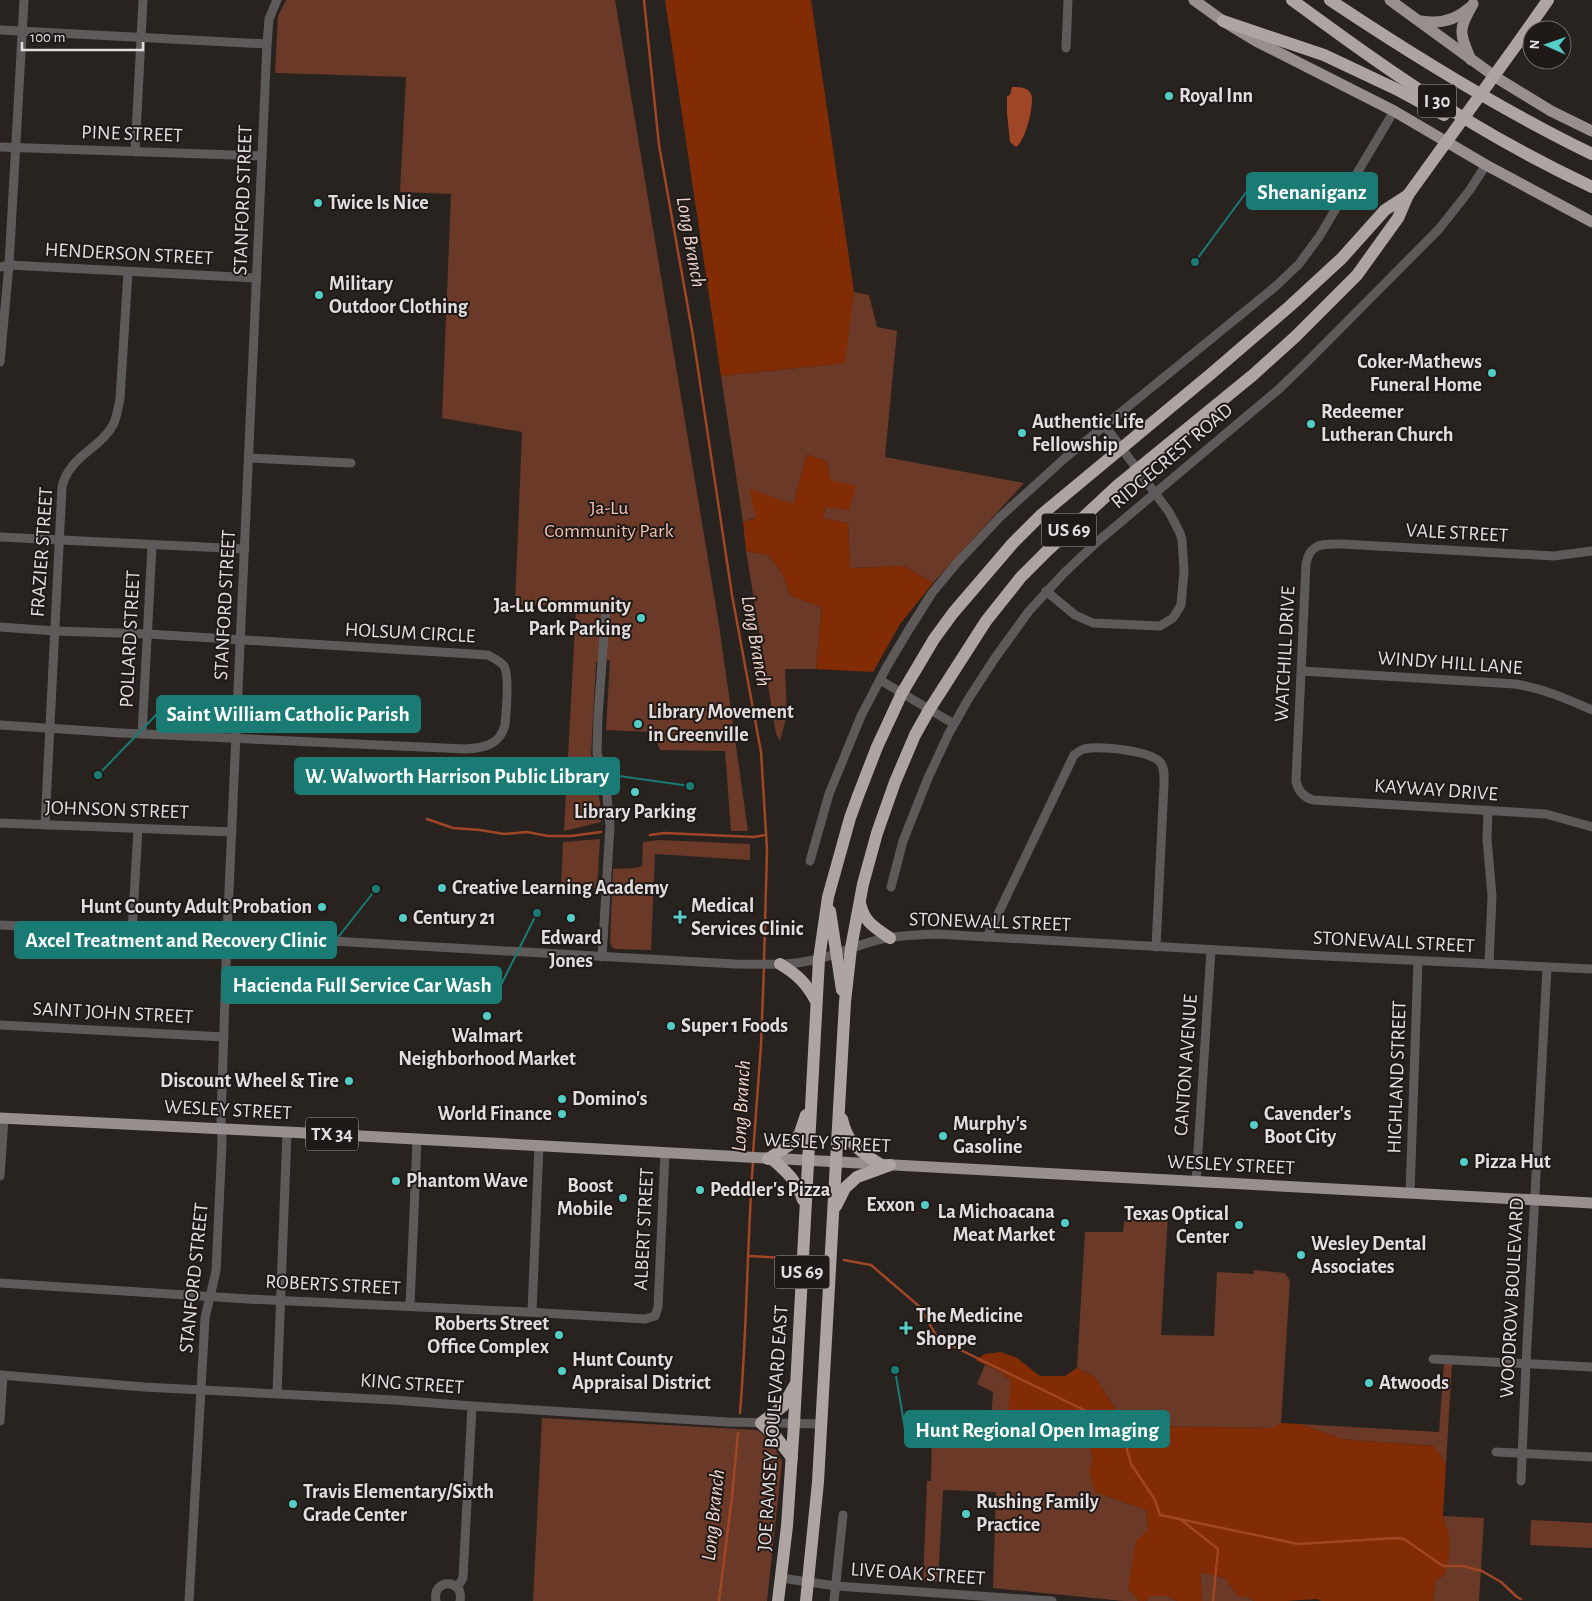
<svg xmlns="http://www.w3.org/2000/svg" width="1592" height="1601" font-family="'Alegreya Sans',sans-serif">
  <rect width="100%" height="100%" fill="#292320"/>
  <g fill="#6b3927">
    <polygon points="286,0 615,0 719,625 748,831 731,831 725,751 660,750 653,732 606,730 610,660 596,662 591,755 596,783 600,802 601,822 564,831 576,607 515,604 522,432 442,418 451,194 400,192 406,77 275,73 278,16"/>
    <polygon points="854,292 869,295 877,327 897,331 885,457 1024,483 933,583 904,566 850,568 848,523 823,518 831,480 826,461 807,454 793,504 743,522 721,376 844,363"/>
    <polygon points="746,551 768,555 781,571 791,596 822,607 816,669 785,669 787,714 780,741 776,734"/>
    <polygon points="600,839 597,888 561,886 563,842"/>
    <polygon points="659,840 750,844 750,860 655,854 651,950 615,949 612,947 610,943 613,869 635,868 642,866 643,842"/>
    <polygon points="1138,1214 1168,1214 1161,1335 1214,1336 1217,1272 1254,1274 1254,1270 1285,1273 1290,1281 1281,1423 1275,1428 1143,1426 1116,1410 1095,1377 1077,1368 1085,1232 1123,1232 1124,1222"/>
    <polygon points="1444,1364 1452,1364 1446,1463 1433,1446 1342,1439 1300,1424 1439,1432"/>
    <polygon points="985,1365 999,1371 1011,1381 1031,1444 1055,1437 1088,1440 1093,1460 1095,1492 1146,1510 1148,1530 1128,1588 1139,1601 1123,1601 993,1588 996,1492 943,1490 938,1582 923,1582 927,1481 931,1481 932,1430 990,1432 993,1392 977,1384"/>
    <polygon points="542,1418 757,1430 772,1442 782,1462 767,1601 533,1601"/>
    <polygon points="1443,1516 1484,1518 1479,1601 1433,1601 1435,1582 1445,1574 1449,1535"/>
    <polygon points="1531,1520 1592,1523 1592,1548 1530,1545"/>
    <polygon points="1200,1572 1225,1578 1238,1597 1246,1595 1254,1601 1202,1601"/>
    <polygon points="1150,1596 1168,1596 1177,1601 1146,1601"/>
  </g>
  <g fill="#822c06">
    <polygon points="665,0 811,0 854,292 845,363 721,376"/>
    <polygon points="807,454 826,461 831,480 856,486 849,510 825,507 823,518 848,523 850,568 904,566 933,583 900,624 873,672 816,669 822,607 791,596 781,571 768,555 746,551 743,522 756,518 749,489 793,504"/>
    <polygon points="1001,1352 1017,1358 1040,1376 1065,1376 1077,1368 1095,1377 1116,1410 1143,1426 1274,1428 1281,1423 1300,1424 1342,1439 1433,1446 1446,1463 1443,1516 1449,1535 1449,1557 1445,1574 1435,1582 1433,1601 1321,1601 1317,1599 1286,1601 1254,1601 1246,1596 1238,1597 1225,1578 1200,1572 1202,1601 1177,1601 1168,1596 1150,1596 1146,1601 1139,1601 1128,1588 1136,1541 1148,1530 1146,1510 1095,1492 1089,1470 1093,1459 1088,1440 1055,1437 1031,1444 1006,1435 1011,1381 999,1371 975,1360 985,1354"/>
  </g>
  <path fill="#9f4626" d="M1012,87C1018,87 1028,87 1031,94C1035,104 1025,142 1016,147L1010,142L1007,113V96L1010,95Z"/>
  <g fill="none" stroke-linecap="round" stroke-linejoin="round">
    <g stroke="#9f4626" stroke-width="2.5">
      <polyline points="644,0 659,145 693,336 732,595 761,752 767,849 764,962"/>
      <polyline points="427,819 453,828 480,830 504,834 527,832 548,836 571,836 601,832"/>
      <polyline points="650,835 664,833 754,837 766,835"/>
      <polyline points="753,1154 761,1045 764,967"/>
      <polyline points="748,1256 787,1258"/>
      <polyline points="844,1260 871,1265 920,1307 938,1339 1113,1424 1123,1435 1131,1464 1155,1500 1160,1515 1298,1544 1396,1538 1404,1539 1443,1566 1463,1566 1482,1571 1501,1582 1517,1597 1521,1599"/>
      <path d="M740,1413C747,1329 747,1245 753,1162"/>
      <polyline points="1180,1519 1218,1549 1213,1601"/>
      <polyline points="719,1601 732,1496 738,1433"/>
    </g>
    <g stroke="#5e5a59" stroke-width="9">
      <polyline points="0,30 267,44"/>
      <polyline points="1066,48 1068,0"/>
      <polyline points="0,147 262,156"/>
      <polyline points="135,152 143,0"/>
      <polyline points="0,267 9,265 257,278"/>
      <polyline points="0,362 9,265 24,0"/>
      <polyline points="249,458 351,463"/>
      <polyline points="0,537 245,549"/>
      <path d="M1592,551L1554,556L1342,544C1324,544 1310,542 1306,564L1296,781C1298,791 1303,797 1313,800L1546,814L1592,827"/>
      <polyline points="1046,591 1075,615 1093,623 1160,626 1173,618 1181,605 1184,571 1182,540 1180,533 1169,512 1105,426"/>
      <path d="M0,627L55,631L148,634L488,655C493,658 500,661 504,666C510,675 506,713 505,725C500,745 484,748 465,749L122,733L0,725"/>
      <path d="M1302,671L1515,684C1542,688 1567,699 1592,710"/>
      <polyline points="880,680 954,724"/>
      <polyline points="142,734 152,546"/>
      <polyline points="1488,810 1487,839 1492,896 1489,964"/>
      <polyline points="0,823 232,832"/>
      <path d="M45,825L62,487C69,456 100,449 113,425C117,417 118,407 120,399L128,272"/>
      <polyline points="810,861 829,794 861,716 886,668 908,631 932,593 956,564 1000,517 1065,458 1276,286 1299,264 1319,237 1394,111"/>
      <polyline points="891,887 903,841 928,778 949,733 969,698 995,658 1029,611 1064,573 1097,542 1279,389 1307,362 1439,229 1469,191 1486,165"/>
      <path d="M0,925L227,935L735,964C760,964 784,966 808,961C834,957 857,944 882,939C900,935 918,935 936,934L1325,956L1592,969"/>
      <polyline points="132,932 138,829"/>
      <path d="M987,937L1074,755C1077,753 1080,750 1084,749C1099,746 1149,750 1160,762C1165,768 1164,777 1164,784L1156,947"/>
      <polyline points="602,957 610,826 606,787 597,753 598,716 606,609 615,604 619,604"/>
      <polyline points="0,1025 224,1037"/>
      <polyline points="0,1176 4,1119"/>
      <polyline points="1196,1182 1211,950"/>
      <polyline points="1410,1193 1418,961"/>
      <polyline points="0,1283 248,1299 527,1312 645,1319 655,1316 658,1307 665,1153"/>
      <polyline points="410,1306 417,1140"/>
      <polyline points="532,1312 539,1146"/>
      <polyline points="1433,1359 1592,1367"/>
      <polyline points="0,1375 144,1387 394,1400 472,1406 727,1422 821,1424"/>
      <polyline points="277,1394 287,1132"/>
      <polyline points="0,1421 3,1375"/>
      <polyline points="1496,1452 1592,1457"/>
      <polyline points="1521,1481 1526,1363 1547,967"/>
      <polyline points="781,1578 836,1586 1052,1601"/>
      <polyline points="457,1588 463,1578 472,1406"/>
      <polyline points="189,1601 205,1318 216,1271 222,1143 221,1119 227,935 267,44 269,19 277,0"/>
      <path d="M436,1601C431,1578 465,1578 460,1601"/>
      <polyline points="834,1601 843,1515"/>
    </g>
    <g stroke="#97908e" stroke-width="11">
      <polyline points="1194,0 1223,21 1256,41 1394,111 1486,165 1592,222"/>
      <polyline points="1390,0 1497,78 1551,111 1592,131"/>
      <path d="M1421,21C1439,24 1455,21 1469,8"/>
      <path d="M1471,60C1459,32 1458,30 1473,4"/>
      <polyline points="0,1118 287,1132 1592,1203"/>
    </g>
    <g stroke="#aea5a2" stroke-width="12">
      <path d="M1292,0C1336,32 1380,65 1426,94C1479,129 1535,160 1592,187"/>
      <path d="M1330,0C1414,56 1501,110 1592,154"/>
      <polyline points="1223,21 1324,55 1396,89 1444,115"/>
      <polyline points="1517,44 1548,0"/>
      <path d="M860,903C864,922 874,927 890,938"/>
      <polyline points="830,911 842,990"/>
      <path d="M780,964C798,975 806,983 816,1001"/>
      <path d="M842,1119C848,1145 860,1151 881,1165"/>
      <polyline points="768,1159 794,1142 800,1133 806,1115"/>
      <path d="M772,1159C787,1172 797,1181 803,1200"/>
      <polyline points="836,1206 845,1188 857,1177 890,1165"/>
      <polyline points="792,1458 777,1438 761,1423 783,1406 795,1385"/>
      <polyline points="778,1601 787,1526 794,1424 819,959 828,897 850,818 858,796 877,747 902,693 934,639 953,613 1013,543 1041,515 1212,373 1290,306 1342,258 1385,210 1408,195"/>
      <polyline points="806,1601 818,1482 845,1002 851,948 863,884 877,833 895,782 915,735 929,710 986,621 1021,577 1048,550 1117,486 1253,375 1296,336 1357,275 1398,218 1408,195"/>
    </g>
    <polyline stroke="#aea5a2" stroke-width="12" points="1408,195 1517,44"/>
  </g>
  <g fill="#54cdc6" stroke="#1f1917" stroke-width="2">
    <circle cx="1169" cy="96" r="5"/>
    <circle cx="318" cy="203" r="5"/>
    <circle cx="319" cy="295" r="5"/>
    <circle cx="1492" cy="373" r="5"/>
    <circle cx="1311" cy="424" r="5"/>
    <circle cx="1022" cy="433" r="5"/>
    <circle cx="641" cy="618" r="5"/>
    <circle cx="638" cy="724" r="5"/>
    <circle cx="635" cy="792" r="5"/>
    <circle cx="442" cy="888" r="5"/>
    <circle cx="322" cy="907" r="5"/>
    <path d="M677.5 909.5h5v5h5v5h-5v5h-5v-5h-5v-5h5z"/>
    <circle cx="403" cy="918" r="5"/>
    <circle cx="571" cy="918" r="5"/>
    <circle cx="487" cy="1016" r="5"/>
    <circle cx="671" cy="1026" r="5"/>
    <circle cx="349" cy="1081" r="5"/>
    <circle cx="562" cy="1099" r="5"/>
    <circle cx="562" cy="1114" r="5"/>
    <circle cx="1254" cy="1125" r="5"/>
    <circle cx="943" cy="1136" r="5"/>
    <circle cx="1464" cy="1162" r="5"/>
    <circle cx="396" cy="1181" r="5"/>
    <circle cx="700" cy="1190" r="5"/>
    <circle cx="623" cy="1198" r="5"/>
    <circle cx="925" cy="1205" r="5"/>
    <circle cx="1065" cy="1223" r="5"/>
    <circle cx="1239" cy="1225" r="5"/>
    <circle cx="1301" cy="1255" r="5"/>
    <path d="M903.5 1320.5h5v5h5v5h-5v5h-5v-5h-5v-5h5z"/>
    <circle cx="559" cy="1335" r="5"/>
    <circle cx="562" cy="1371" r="5"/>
    <circle cx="1369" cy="1383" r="5"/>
    <circle cx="293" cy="1504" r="5"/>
    <circle cx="966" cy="1514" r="5"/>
  </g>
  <g text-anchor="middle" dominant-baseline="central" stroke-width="4" stroke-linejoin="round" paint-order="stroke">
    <g fill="#1f1917" stroke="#a8a3a2" stroke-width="1">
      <rect x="1418" y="84.5" width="38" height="33" rx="4"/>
      <rect x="1041.5" y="513.5" width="55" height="33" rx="4"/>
      <rect x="306" y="1117.5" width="52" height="33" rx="4"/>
      <rect x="774.5" y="1255.5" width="55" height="33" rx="4"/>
    </g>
    <g font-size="19" font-weight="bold" fill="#e3dedd">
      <text x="1437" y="101">I 30</text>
      <text x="1069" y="530">US 69</text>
      <text x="332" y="1134">TX 34</text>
      <text x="802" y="1272">US 69</text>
    </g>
    <g font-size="20" font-weight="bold" fill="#e3dedd" stroke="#1f1917" text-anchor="start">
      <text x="1179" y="96">Royal Inn</text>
      <text x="328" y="203">Twice Is Nice</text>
      <text x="329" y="284">Military<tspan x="329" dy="23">Outdoor Clothing</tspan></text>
      <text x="1482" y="362" text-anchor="end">Coker-Mathews<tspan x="1482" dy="23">Funeral Home</tspan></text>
      <text x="1321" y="412">Redeemer<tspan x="1321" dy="23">Lutheran Church</tspan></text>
      <text x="1032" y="422">Authentic Life<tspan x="1032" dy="23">Fellowship</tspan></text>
      <text x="631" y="606" text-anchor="end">Ja-Lu Community<tspan x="631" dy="23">Park Parking</tspan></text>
      <text x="648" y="712">Library Movement<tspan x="648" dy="23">in Greenville</tspan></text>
      <text x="635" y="812" text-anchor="middle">Library Parking</text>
      <text x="452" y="888">Creative Learning Academy</text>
      <text x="691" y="906">Medical<tspan x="691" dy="23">Services Clinic</tspan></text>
      <text x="312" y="907" text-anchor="end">Hunt County Adult Probation</text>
      <text x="413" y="918">Century 21</text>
      <text x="571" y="938" text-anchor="middle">Edward<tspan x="571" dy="23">Jones</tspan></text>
      <text x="681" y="1026">Super 1 Foods</text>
      <text x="487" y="1036" text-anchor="middle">Walmart<tspan x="487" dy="23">Neighborhood Market</tspan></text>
      <text x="339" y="1081" text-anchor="end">Discount Wheel &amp; Tire</text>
      <text x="572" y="1099">Domino's</text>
      <text x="552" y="1114" text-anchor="end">World Finance</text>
      <text x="1264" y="1114">Cavender's<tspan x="1264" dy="23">Boot City</tspan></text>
      <text x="953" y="1124">Murphy's<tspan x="953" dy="23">Gasoline</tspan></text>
      <text x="1474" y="1162">Pizza Hut</text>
      <text x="406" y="1181">Phantom Wave</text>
      <text x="613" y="1186" text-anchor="end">Boost<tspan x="613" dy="23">Mobile</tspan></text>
      <text x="710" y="1190">Peddler's Pizza</text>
      <text x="915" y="1205" text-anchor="end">Exxon</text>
      <text x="1055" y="1212" text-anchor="end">La Michoacana<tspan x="1055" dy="23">Meat Market</tspan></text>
      <text x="1229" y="1214" text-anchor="end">Texas Optical<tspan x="1229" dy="23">Center</tspan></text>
      <text x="1311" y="1244">Wesley Dental<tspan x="1311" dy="23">Associates</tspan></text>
      <text x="916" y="1316">The Medicine<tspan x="916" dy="23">Shoppe</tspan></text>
      <text x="549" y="1324" text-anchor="end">Roberts Street<tspan x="549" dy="23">Office Complex</tspan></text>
      <text x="572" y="1360">Hunt County<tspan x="572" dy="23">Appraisal District</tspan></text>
      <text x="1379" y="1383">Atwoods</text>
      <text x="303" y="1492">Travis Elementary/Sixth<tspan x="303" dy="23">Grade Center</tspan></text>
      <text x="976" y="1502">Rushing Family<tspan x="976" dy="23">Practice</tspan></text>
    </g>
    <g font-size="20" fill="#e3dedd" stroke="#1f1917">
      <text transform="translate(132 134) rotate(2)">PINE STREET</text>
      <text transform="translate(243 200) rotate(-88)">STANFORD STREET</text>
      <text transform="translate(129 254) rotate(3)">HENDERSON STREET</text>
      <text transform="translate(1172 456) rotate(-40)">RIDGECREST ROAD</text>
      <text transform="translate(1457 533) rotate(3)">VALE STREET</text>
      <text transform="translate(42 552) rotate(-86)">FRAZIER STREET</text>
      <text transform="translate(225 605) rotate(-87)">STANFORD STREET</text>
      <text transform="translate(410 633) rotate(3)">HOLSUM CIRCLE</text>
      <text transform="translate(130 639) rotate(-87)">POLLARD STREET</text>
      <text transform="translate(1285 654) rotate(-87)">WATCHILL DRIVE</text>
      <text transform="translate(1450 663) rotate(4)">WINDY HILL LANE</text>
      <text transform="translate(1436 790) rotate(4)">KAYWAY DRIVE</text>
      <text transform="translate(117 810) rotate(2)">JOHNSON STREET</text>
      <text transform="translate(990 922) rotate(2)">STONEWALL STREET</text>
      <text transform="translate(1394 942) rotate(3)">STONEWALL STREET</text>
      <text transform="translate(113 1013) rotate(3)">SAINT JOHN STREET</text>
      <text transform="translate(1186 1065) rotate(-86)">CANTON AVENUE</text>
      <text transform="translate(1397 1077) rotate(-88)">HIGHLAND STREET</text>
      <text transform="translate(228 1110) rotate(3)">WESLEY STREET</text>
      <text transform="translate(827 1143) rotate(3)">WESLEY STREET</text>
      <text transform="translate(1231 1165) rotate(3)">WESLEY STREET</text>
      <text transform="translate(644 1229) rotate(-87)">ALBERT STREET</text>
      <text transform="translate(194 1278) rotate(-84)">STANFORD STREET</text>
      <text transform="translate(333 1285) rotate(3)">ROBERTS STREET</text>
      <text transform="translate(1512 1298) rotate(-87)">WOODROW BOULEVARD</text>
      <text transform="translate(412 1384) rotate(4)">KING STREET</text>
      <text transform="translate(773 1428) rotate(-86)">JOE RAMSEY BOULEVARD EAST</text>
      <text transform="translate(918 1574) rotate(4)">LIVE OAK STREET</text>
    </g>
    <g font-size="20" fill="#f0bead" stroke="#1f1917">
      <text x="609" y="508">Ja-Lu<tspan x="609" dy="23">Community Park</tspan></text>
    </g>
    <g font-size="21" font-style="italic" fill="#efd5cc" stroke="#1f1917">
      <text transform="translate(691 242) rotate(80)">Long Branch</text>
      <text transform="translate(756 641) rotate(80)">Long Branch</text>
      <text transform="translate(741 1106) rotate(-87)">Long Branch</text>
      <text transform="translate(713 1515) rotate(-84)">Long Branch</text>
    </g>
  </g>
  <path fill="none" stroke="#1a7b74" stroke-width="2" d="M1195 262L1247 191M98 775L157 714M690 786L619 776M376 889L336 940M537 913L501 985M895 1370L905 1429"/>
  <g fill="#1a7b74" stroke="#1f1917" stroke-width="2">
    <circle cx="1195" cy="262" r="5"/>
    <circle cx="98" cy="775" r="5"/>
    <circle cx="690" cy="786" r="5"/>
    <circle cx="376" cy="889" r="5"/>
    <circle cx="537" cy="913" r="5"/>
    <circle cx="895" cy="1370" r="5"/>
  </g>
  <g fill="#1a7b74" stroke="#1a7b74" stroke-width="2">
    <rect x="1247" y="173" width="130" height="36" rx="5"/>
    <rect x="157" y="696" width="263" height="36" rx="5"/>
    <rect x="295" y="758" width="324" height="36" rx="5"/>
    <rect x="15" y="922" width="321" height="36" rx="5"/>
    <rect x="222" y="967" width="279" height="36" rx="5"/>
    <rect x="905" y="1411" width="264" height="36" rx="5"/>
  </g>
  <g font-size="21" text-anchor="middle" font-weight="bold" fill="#fff">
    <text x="1312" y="199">Shenaniganz</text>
    <text x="288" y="721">Saint William Catholic Parish</text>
    <text x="457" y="783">W. Walworth Harrison Public Library</text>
    <text x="176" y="947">Axcel Treatment and Recovery Clinic</text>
    <text x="362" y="992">Hacienda Full Service Car Wash</text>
    <text x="1037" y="1437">Hunt Regional Open Imaging</text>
  </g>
  <g transform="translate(1547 45) rotate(272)"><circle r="24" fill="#1f1917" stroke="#6d6866"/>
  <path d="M0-4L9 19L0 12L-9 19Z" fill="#54cdc6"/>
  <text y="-8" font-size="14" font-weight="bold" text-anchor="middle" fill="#e3dedd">N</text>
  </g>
  <path d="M22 42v8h121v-8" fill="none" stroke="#e3dedd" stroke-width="2.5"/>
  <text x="30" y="42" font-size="15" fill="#e3dedd" stroke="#1f1917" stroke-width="4" paint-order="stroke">100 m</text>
</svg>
